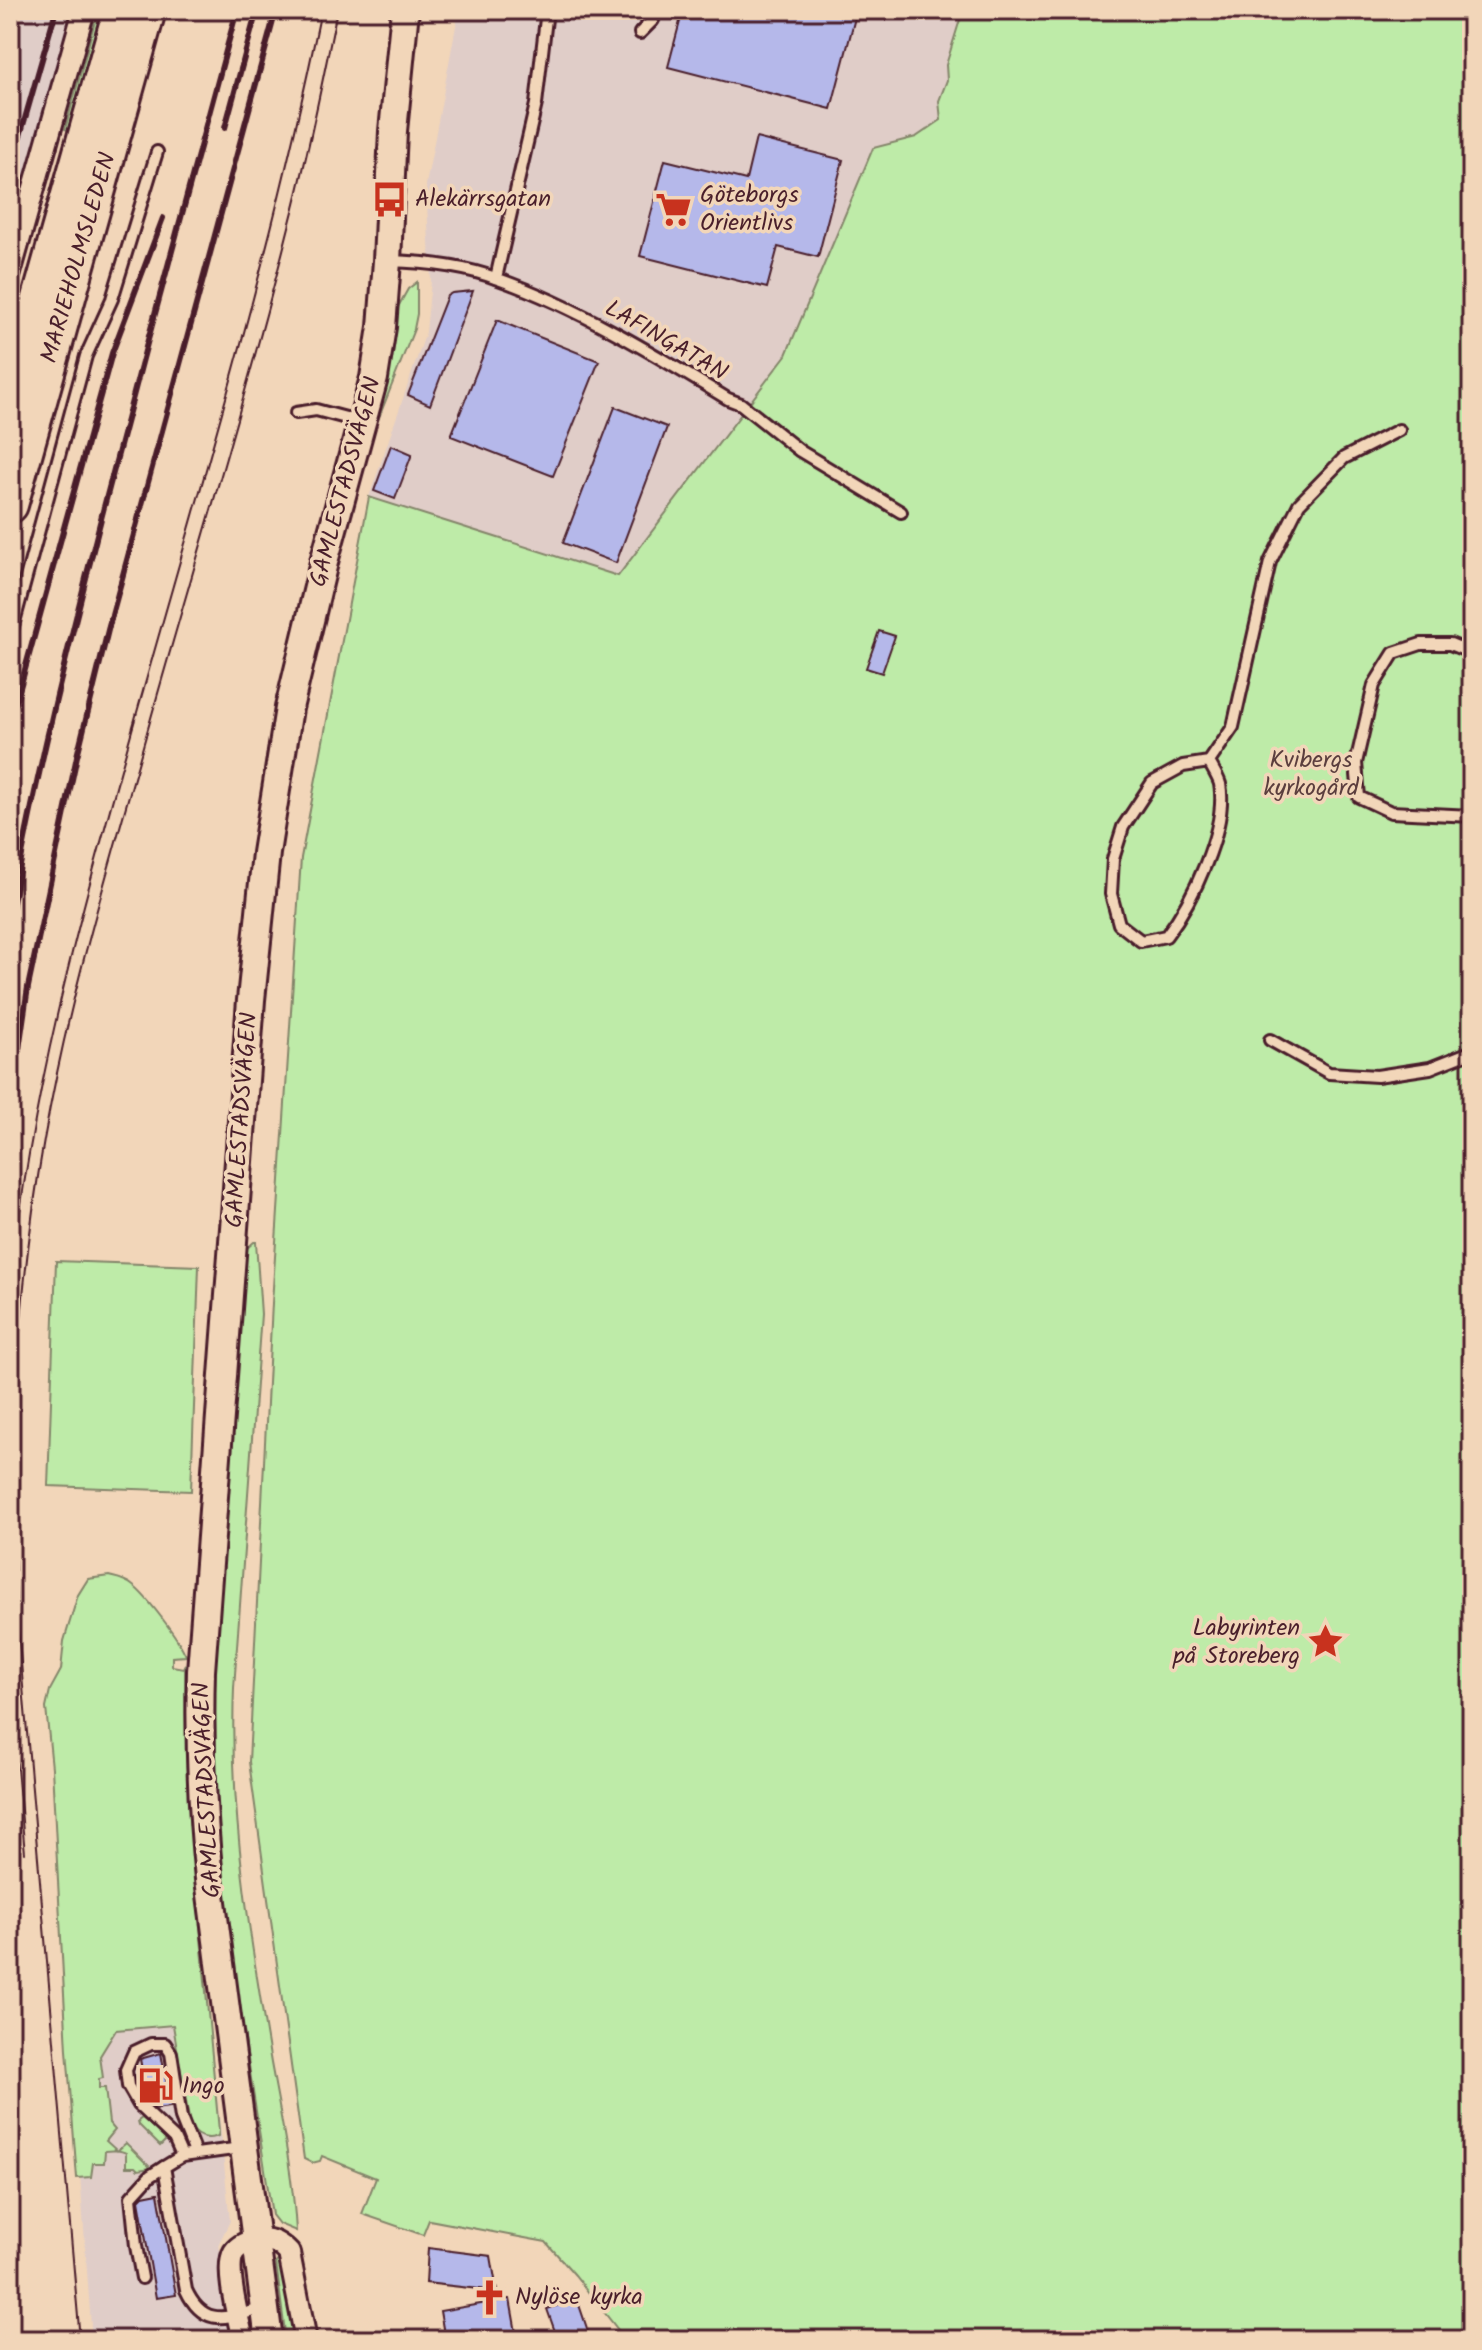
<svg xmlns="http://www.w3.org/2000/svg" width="1482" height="2350" font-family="Kalam,sans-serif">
  <rect width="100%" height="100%" fill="#f2d6b9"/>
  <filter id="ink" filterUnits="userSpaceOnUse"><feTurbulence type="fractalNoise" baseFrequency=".0125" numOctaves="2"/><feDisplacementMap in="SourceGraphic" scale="16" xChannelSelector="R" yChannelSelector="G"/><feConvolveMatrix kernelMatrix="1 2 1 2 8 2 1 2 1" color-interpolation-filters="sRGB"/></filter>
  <g filter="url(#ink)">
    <g fill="#e0cdc8">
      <polygon points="10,10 77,10 10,250"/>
      <polygon points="459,10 963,10 947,65 947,80 939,101 941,120 916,137 873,148 786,355 618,576 369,497 426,332 431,281 426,185"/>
      <polygon points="208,2011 230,2221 219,2243 224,2286 234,2340 92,2340 69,2022"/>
    </g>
    <g fill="#beeba8" stroke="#84856a" stroke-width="2">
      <polygon points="98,10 105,10 70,131 65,129"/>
      <polygon points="963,10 1472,10 1472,2340 626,2340 575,2275 546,2242 429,2220 423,2235 362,2214 376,2178 322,2156 320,2161 312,2163 304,2159 249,1762 272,1303 301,858 369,497 618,576 786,355 873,148 916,137 941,120 939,101 947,80 946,65"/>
      <polygon points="417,282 417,314 414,329 378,420 393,344 398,307 408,289"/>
      <path d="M254,1242H256L261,1314L234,1688C229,1814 250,1939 271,2063C281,2118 293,2175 296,2231L279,2224L272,2215L235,1975L217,1819L214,1751L215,1667L246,1249Z"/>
      <polygon points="56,1261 199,1266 191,1491 48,1486"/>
      <path d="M109,1576C117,1578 125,1579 132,1585C146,1595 180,1640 186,1656L172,1657V1666L183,1668L185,1664L186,1759L190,1819L219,2131L218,2136C206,2141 195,2136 190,2125L173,2025L116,2030L100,2056L103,2078L99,2079V2088H105L109,2123L115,2130L106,2141L117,2151L126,2143L151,2168L138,2170L135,2167H126V2153C121,2150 111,2150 105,2151L104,2163H93L91,2177L77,2178L67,2050L52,1768L46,1708L50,1690L61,1670L64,1641L78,1595L88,1579Z"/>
      <polygon points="142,2118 167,2139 160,2146 139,2125 138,2121"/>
      <polygon points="279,2259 281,2261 296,2340 286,2340 276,2263"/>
    </g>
    <g fill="#b5b8ea" stroke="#4a1f2b" stroke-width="2">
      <polygon points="683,10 857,10 831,109 668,67"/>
      <polygon points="756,138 843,160 818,257 778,247 767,288 640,256 665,160 746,180"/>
      <polygon points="473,291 430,405 408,395 447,296 452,293"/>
      <polygon points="497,320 599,361 553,476 451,436"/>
      <polygon points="615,407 667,427 616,563 563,543"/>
      <polygon points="391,445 412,454 395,499 374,491"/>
      <polygon points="879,631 895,636 882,673 866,668"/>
      <polygon points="161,2053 171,2107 155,2109 148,2102 140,2059"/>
      <polygon points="158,2193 176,2295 156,2298 139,2200 143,2196"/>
      <polygon points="428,2248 491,2256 497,2291 426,2283"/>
      <polygon points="510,2299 517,2338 445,2340 440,2311"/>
      <polygon points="577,2299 591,2340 558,2340 547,2309"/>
    </g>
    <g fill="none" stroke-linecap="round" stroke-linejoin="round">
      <defs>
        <g id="service">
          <polyline points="640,33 653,20 656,10"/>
          <path d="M389,261C426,262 464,266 498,279C578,307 656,355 728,399L741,404L800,451L901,512"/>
          <polyline points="496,278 536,104 547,10"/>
          <polyline points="296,413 316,410 361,422"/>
          <polyline points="10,637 86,356 112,299 157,152"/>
          <polyline points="1472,653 1450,644 1421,644 1394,653 1374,685 1356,763 1359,797 1391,812 1472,816"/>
          <path d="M1209,762C1212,768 1218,777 1220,784C1228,828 1192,902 1166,936L1141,941L1119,924L1111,894L1113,859L1123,827L1152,783L1183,766L1209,762L1233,727L1270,562L1299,504L1344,458L1399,430"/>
          <polyline points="1270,1040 1329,1073 1377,1076 1430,1068 1468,1053 1472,1049"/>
          <path d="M241,2148L182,2156L164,2167L186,2290C204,2329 227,2317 262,2309"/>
          <polyline points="182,2156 174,2138 139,2105 128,2086 126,2070 134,2052 151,2044 165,2044 171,2053 181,2118 195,2153"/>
          <polyline points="142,2278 136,2246 131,2197 150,2176 164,2167"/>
        </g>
        <g id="minor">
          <polyline points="10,273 84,10"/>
          <path d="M243,2340C239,2321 224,2268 234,2252C238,2246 248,2241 255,2240C269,2237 280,2243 289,2253L306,2340"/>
        </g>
        <path id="tertiary" d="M269,2340L209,1879C202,1810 199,1741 201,1671L251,1000L266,853L289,708L325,558L374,378L382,327L387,261L393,131L405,10"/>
        <g id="trunk">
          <polyline points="10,405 121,10"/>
          <polyline points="10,505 148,10"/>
        </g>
      </defs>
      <use href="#service" stroke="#4a1f2b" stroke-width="16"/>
      <use href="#minor" stroke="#4a1f2b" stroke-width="26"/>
      <use href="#tertiary" stroke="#4a1f2b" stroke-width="32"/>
      <use href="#trunk" stroke="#4a1f2b" stroke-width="40"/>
      <use href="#service" stroke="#f2d6b9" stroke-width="10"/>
      <use href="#minor" stroke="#f2d6b9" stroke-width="20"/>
      <use href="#tertiary" stroke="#f2d6b9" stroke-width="26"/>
      <use href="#trunk" stroke="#f2d6b9" stroke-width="34"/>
      <g stroke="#4a1f2b" stroke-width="2">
        <path d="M10,1295C28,1102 80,916 132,730C199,491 272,254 321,10"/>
        <polyline points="10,1694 25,1853"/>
        <path d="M80,2340L16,1606C9,1450 17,1294 44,1140C69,996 112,857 151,718C198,552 249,386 291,219C309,150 323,80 337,10"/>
      </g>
      <g stroke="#4a1f2b" stroke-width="6">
        <polyline points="225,128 257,10"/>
        <polyline points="10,171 56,10"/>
        <polyline points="10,724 112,353 163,218"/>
        <path d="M10,920C34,781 69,644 104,507C147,341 192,176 237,10"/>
        <polyline points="10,1111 28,987 77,756 108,630 276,10"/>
      </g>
    </g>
  </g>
  <defs>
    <symbol id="bus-bare" viewBox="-9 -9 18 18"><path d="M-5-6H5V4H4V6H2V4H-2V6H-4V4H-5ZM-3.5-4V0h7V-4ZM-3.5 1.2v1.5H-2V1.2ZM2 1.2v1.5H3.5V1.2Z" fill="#c8321e" stroke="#f2d6b9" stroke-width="2.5" paint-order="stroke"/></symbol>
    <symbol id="supermarket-bare" viewBox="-9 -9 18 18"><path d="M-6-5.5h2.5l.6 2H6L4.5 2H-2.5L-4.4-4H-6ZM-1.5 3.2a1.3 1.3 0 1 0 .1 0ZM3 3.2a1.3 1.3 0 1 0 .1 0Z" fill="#c8321e" stroke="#f2d6b9" stroke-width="2.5" paint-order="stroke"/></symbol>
    <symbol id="sight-bare" viewBox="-9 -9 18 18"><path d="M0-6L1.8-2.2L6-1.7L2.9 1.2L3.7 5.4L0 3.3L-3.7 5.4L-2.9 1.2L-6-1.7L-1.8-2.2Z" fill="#c8321e" stroke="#f2d6b9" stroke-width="2.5" paint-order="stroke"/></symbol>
    <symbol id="fuel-bare" viewBox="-9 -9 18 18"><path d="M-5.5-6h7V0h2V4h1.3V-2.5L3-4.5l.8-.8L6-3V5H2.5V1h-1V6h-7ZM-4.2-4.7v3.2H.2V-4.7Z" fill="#c8321e" stroke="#f2d6b9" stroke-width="2.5" paint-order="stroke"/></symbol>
    <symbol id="church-bare" viewBox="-9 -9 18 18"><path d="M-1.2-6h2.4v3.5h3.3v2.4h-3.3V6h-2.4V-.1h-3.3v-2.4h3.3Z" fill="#c8321e" stroke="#f2d6b9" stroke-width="2.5" paint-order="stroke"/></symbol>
  </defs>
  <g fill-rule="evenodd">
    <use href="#bus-bare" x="364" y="174" width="51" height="51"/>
    <use href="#supermarket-bare" x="648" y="184" width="51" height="51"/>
    <use href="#sight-bare" x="1300" y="1616" width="51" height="51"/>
    <use href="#fuel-bare" x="130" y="2060" width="51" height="51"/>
    <use href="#church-bare" x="464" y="2272" width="51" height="51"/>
  </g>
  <g text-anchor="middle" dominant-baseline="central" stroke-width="7" stroke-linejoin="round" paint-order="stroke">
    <g font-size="24" fill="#4a1f2b" stroke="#f2d6b9" text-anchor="start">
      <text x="700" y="195">Göteborgs<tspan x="700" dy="28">Orientlivs</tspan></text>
      <text x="415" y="199">Alekärrsgatan</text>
      <text x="1300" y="1628" text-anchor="end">Labyrinten<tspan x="1300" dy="28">på Storeberg</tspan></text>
      <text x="182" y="2086">Ingo</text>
      <text x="515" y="2297">Nylöse kyrka</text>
    </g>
    <g font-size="24" fill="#4a1f2b" stroke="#f2d6b9">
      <text transform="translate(79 258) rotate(-74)">MARIEHOLMSLEDEN</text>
      <text transform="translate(666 341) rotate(30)">LAFINGATAN</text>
      <text transform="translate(346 482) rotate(-75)">GAMLESTADSVÄGEN</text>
      <text transform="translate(242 1120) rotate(-86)">GAMLESTADSVÄGEN</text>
      <text transform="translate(207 1790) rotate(-93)">GAMLESTADSVÄGEN</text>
    </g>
    <g font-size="24" fill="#5b3e3e" stroke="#f2d6b9">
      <text x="1311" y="760">Kvibergs<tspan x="1311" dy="28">kyrkogård</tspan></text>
    </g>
  </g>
  <rect width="1482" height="2350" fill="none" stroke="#f2d6b9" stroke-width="40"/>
  <rect x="20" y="20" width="1442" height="2310" fill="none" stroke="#4a1f2b" stroke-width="3" filter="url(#ink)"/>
</svg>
